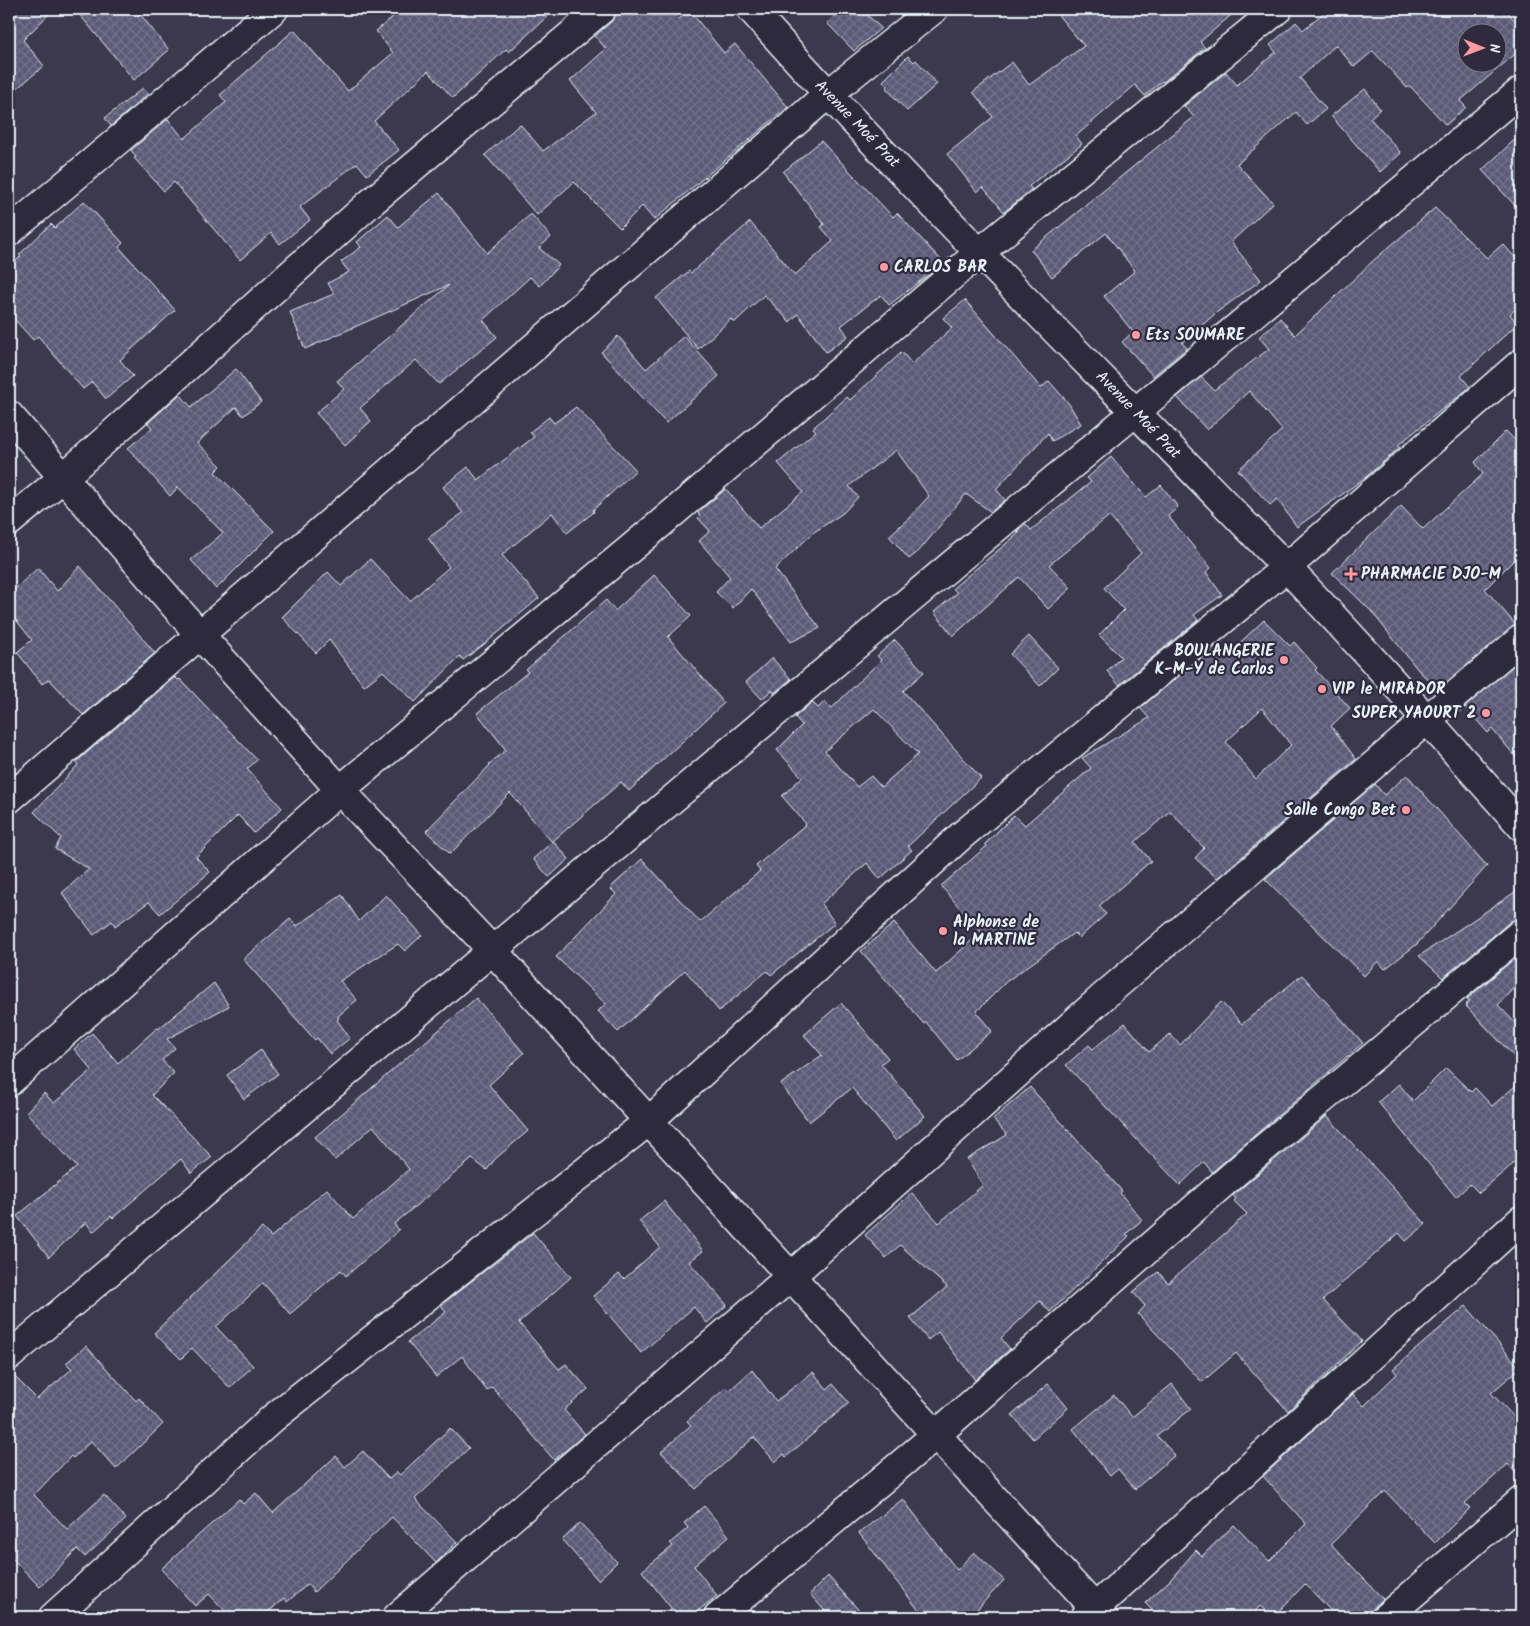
<svg xmlns="http://www.w3.org/2000/svg" width="1530" height="1626" font-family="Kalam,sans-serif">
  <defs>
    <pattern id="building-cross-hatch" width="8" height="8" patternUnits="userSpaceOnUse" patternTransform="scale(1.25)"><rect width="8" height="8" fill="#5c5a77"/><path d="M0 0l8 8M0 8l8-8" fill="none" stroke="#73728b"/></pattern>
  </defs>
  <rect width="100%" height="100%" fill="#3c384e"/>
  <filter id="ink" filterUnits="userSpaceOnUse"><feTurbulence type="fractalNoise" baseFrequency=".02" numOctaves="2"/><feDisplacementMap in="SourceGraphic" scale="10" xChannelSelector="R" yChannelSelector="G"/><feConvolveMatrix kernelMatrix="1 2 1 2 8 2 1 2 1" color-interpolation-filters="sRGB"/></filter>
  <g filter="url(#ink)">
    <g fill="url(#building-cross-hatch)" stroke="#e8f1f8" fill-rule="evenodd">
      <polygon points="9,9 54,9 23,40 44,66 9,95"/>
      <polygon points="75,9 136,9 169,50 134,80"/>
      <polygon points="402,9 555,9 509,52 506,49 453,98 428,71 374,121 399,150 367,175 357,163 300,207 310,220 280,244 271,233 240,260 174,182 164,191 134,158 136,157 131,150 168,119 184,139 226,102 220,95 294,30 348,91 393,53 376,31"/>
      <polygon points="617,9 670,9 679,19 689,10 724,53 735,44 788,107 654,220 642,206 620,228 574,182 537,215 485,155 520,124 543,151 596,112 570,81 606,49 595,36 612,21"/>
      <polygon points="841,9 861,9 881,28 854,51 827,23"/>
      <polygon points="1053,9 1238,9 1200,42 1205,48 1163,82 1162,81 1145,96 1135,85 1076,136 1082,144 1029,186 1032,189 1004,212 983,187 977,192 947,154 993,117 973,92 1012,62 1029,85 1084,46"/>
      <path d="M1328,9H1505L1521,28V49L1460,101L1466,107L1446,125L1410,86L1407,88L1373,51L1354,67L1336,45L1300,78L1326,109L1307,125L1296,112L1237,164L1273,203L1231,242L1261,280L1216,313L1182,343L1187,348L1153,376L1122,342L1133,332L1104,296L1135,271L1106,233L1052,277L1031,250L1194,117L1184,106L1226,72L1237,85L1276,52L1270,45L1296,22L1303,30ZM1468,32H1498V62H1468Z"/>
      <polygon points="908,56 914,62 916,60 937,84 907,111 886,88 888,86 883,81"/>
      <polygon points="143,88 148,94 111,126 105,118"/>
      <polygon points="1365,89 1380,109 1370,118 1401,153 1380,172 1331,116"/>
      <polygon points="1521,134 1521,212 1482,170"/>
      <polygon points="821,141 893,217 897,213 944,263 889,305 881,295 841,326 848,336 826,352 798,314 790,322 764,295 734,323 731,319 698,349 656,298 689,271 691,273 750,222 795,275 833,241 821,227 824,224 783,172"/>
      <polygon points="439,193 487,253 531,214 551,237 539,248 559,265 540,286 530,277 483,320 497,337 439,384 416,360 360,408 371,421 345,445 316,413 344,389 337,381 449,285 305,349 290,312 334,294 328,283 349,272 341,262 361,247 357,242 388,215 398,227"/>
      <polygon points="84,201 123,243 119,247 175,310 120,360 133,376 106,399 92,382 83,389 38,336 33,340 9,313 9,268 21,256 19,255 51,224 55,228"/>
      <polygon points="1435,208 1487,258 1503,244 1521,264 1521,304 1510,314 1517,324 1461,376 1470,387 1398,445 1400,447 1366,477 1297,527 1277,499 1270,505 1238,470 1282,430 1249,391 1207,430 1177,397 1201,377 1214,390 1269,349 1259,337 1280,318 1295,335 1375,259"/>
      <polygon points="965,300 1041,388 1049,381 1069,404 1081,424 1052,441 1048,433 996,489 1005,500 991,512 966,494 919,551 909,559 889,536 910,517 929,496 896,450 849,486 858,497 843,513 814,532 775,569 820,628 791,642 751,589 733,608 716,592 730,577 699,541 710,531 698,518 700,516 698,512 726,489 759,528 803,492 778,463 816,431 813,428 847,397 850,400 902,352 912,364 952,328 943,318"/>
      <polygon points="618,336 646,369 684,336 719,376 666,423 601,352"/>
      <polygon points="236,369 261,402 243,416 236,407 197,443 221,466 215,472 274,531 216,589 191,560 223,533 178,487 170,496 128,448 152,428 148,423 180,394 191,407"/>
      <polygon points="576,407 636,470 593,510 594,512 567,533 552,513 502,555 539,598 486,643 463,660 460,656 415,702 383,671 364,686 329,640 316,653 282,617 328,572 341,586 370,559 410,601 449,567 428,538 463,513 443,487 468,467 478,480 534,437 530,432 549,417 554,423"/>
      <polygon points="1506,431 1521,447 1521,553 1485,589 1516,625 1438,689 1419,671 1371,611 1332,573 1401,506 1423,529 1483,474 1475,462"/>
      <polygon points="1111,457 1146,497 1161,485 1178,507 1168,516 1211,568 1206,572 1222,595 1194,615 1198,620 1119,685 1107,671 1121,657 1099,635 1124,610 1104,588 1141,553 1109,516 1049,565 1071,588 1048,609 1019,577 953,636 934,612 957,593 953,588 1020,532 1017,531 1025,523 1031,530 1091,482 1087,478"/>
      <polygon points="80,566 155,653 83,715 49,679 42,684 17,652 32,640 9,611 9,594 38,568 57,591"/>
      <polygon points="654,575 691,616 668,637 724,703 629,791 621,782 553,841 569,859 549,877 533,859 552,842 510,793 450,854 426,831 490,765 489,764 506,750 477,713 528,672 526,670 606,600 615,611"/>
      <path d="M1264,620L1290,646L1294,642L1317,668L1315,670L1350,708L1331,726L1356,759L1217,878L1195,858L1204,848L1170,811L1135,842L1151,861L1099,906L1106,914L1079,938L1074,933L1007,981L976,1012L992,1031L957,1060L926,1022L924,1024L861,951L894,923L936,973L981,932L941,886L987,846L985,844L1014,815L1025,825L1091,768L1082,758L1149,718L1140,708L1218,644L1227,655ZM1262,708L1291,745L1256,779L1226,742Z"/>
      <polygon points="1029,636 1058,668 1040,686 1010,654"/>
      <path d="M895,640L924,672L903,691L981,778L908,846L912,850L880,879L867,863L821,904L835,923L771,975L767,971L719,1011L685,970L618,1032L598,1011L606,1004L556,957L616,894L610,888L642,859L700,922L760,871L756,866L806,824L782,796L802,777L777,750L802,725L795,717L812,702L818,708L825,701L832,708L881,660L877,656ZM874,709L918,754L881,787L871,776L857,787L825,751Z"/>
      <polygon points="772,658 791,679 774,693 772,690 762,699 746,682"/>
      <polygon points="1521,659 1521,763 1492,729 1488,733 1465,707"/>
      <polygon points="175,677 178,680 180,679 257,760 247,769 282,808 254,833 238,815 196,857 210,872 160,914 149,902 115,926 112,921 94,935 62,893 89,869 55,849 61,838 34,812 78,765 76,762"/>
      <polygon points="1407,775 1487,866 1417,944 1385,969 1378,961 1364,976 1265,879 1375,784 1384,795"/>
      <polygon points="1521,888 1521,918 1511,921 1443,978 1419,956"/>
      <polygon points="342,895 359,921 386,895 422,935 405,951 398,944 340,981 357,1000 338,1016 339,1018 337,1020 350,1038 330,1054 317,1038 315,1040 243,959 290,919 297,926"/>
      <polygon points="1521,953 1521,980 1498,1005 1521,1029 1521,1064 1465,1005 1470,1001 1467,999"/>
      <polygon points="1302,975 1363,1043 1212,1172 1204,1162 1180,1185 1066,1065 1089,1045 1093,1049 1125,1023 1149,1052 1170,1034 1180,1045 1221,1002 1242,1024"/>
      <polygon points="214,983 229,1006 167,1039 175,1048 162,1060 174,1073 152,1095 212,1157 191,1173 181,1159 113,1218 111,1216 93,1232 86,1222 49,1257 17,1216 77,1167 26,1112 44,1093 54,1103 92,1070 74,1049 92,1033 118,1063 157,1028 158,1029"/>
      <polygon points="476,998 524,1053 489,1085 528,1131 495,1159 487,1170 472,1159 394,1224 399,1230 346,1276 341,1270 290,1314 263,1283 216,1327 253,1366 230,1388 192,1348 181,1359 154,1333 262,1228 271,1237 327,1189 353,1219 409,1169 373,1126 335,1160 315,1137"/>
      <polygon points="841,1003 888,1058 881,1064 925,1116 896,1141 852,1088 809,1122 781,1084 822,1055 804,1035"/>
      <polygon points="261,1050 278,1074 244,1099 227,1075"/>
      <polygon points="1446,1068 1471,1092 1475,1088 1492,1106 1521,1081 1521,1157 1479,1193 1470,1184 1456,1197 1378,1102 1399,1084 1413,1101"/>
      <polygon points="1030,1087 1122,1191 1120,1193 1142,1220 1126,1234 1129,1236 1050,1312 1040,1301 1001,1338 1010,1349 975,1380 938,1332 928,1340 910,1318 947,1287 900,1245 886,1258 865,1235 912,1193 939,1223 983,1185 967,1159 1007,1135 993,1119"/>
      <polygon points="1327,1116 1426,1224 1406,1241 1399,1233 1323,1300 1362,1341 1288,1411 1236,1353 1202,1382 1138,1314 1145,1306 1133,1292 1158,1272 1168,1283 1247,1214 1234,1201 1236,1199 1233,1195"/>
      <polygon points="664,1201 703,1251 689,1262 727,1305 707,1323 694,1307 641,1353 593,1296 619,1274 624,1279 660,1247 639,1221"/>
      <polygon points="533,1233 571,1277 519,1323 559,1369 566,1364 588,1389 564,1410 585,1434 554,1460 492,1387 487,1391 462,1356 436,1377 408,1342 446,1312 441,1305"/>
      <polygon points="1466,1306 1520,1368 1491,1393 1521,1424 1521,1478 1508,1464 1465,1503 1470,1508 1435,1543 1385,1491 1331,1544 1383,1599 1366,1617 1337,1617 1305,1584 1273,1617 1260,1606 1250,1617 1159,1617 1145,1603 1170,1580 1196,1550 1202,1556 1234,1525 1269,1561 1306,1524 1263,1476 1353,1394 1364,1406 1397,1374 1393,1369"/>
      <polygon points="86,1346 136,1401 139,1398 163,1424 116,1469 91,1441 73,1458 71,1456 34,1495 67,1529 104,1495 126,1519 85,1557 77,1549 40,1587 9,1555 9,1371 37,1399 72,1369 66,1363"/>
      <polygon points="752,1370 776,1401 813,1372 827,1389 833,1384 849,1403 786,1457 784,1454 775,1462 754,1437 696,1489 661,1452 691,1425 687,1421 726,1388 730,1390"/>
      <polygon points="1048,1384 1068,1408 1033,1439 1012,1415"/>
      <polygon points="1172,1384 1191,1409 1157,1436 1175,1455 1135,1489 1118,1469 1110,1476 1073,1429 1114,1395 1132,1417"/>
      <polygon points="450,1428 469,1448 415,1499 457,1542 436,1563 392,1517 314,1592 308,1584 287,1602 284,1598 263,1617 231,1617 209,1594 195,1606 161,1569 239,1499 243,1504 256,1493 273,1513 336,1456 345,1467 363,1451 389,1479 397,1472 400,1475"/>
      <polygon points="903,1499 957,1570 974,1552 1004,1580 970,1617 924,1617 859,1533"/>
      <polygon points="704,1506 729,1536 694,1566 717,1596 690,1617 678,1617 642,1571 673,1546 670,1543 688,1528 684,1523"/>
      <polygon points="580,1523 617,1562 598,1580 562,1540"/>
      <polygon points="828,1576 865,1617 830,1617 810,1594"/>
    </g>
    <g fill="none" stroke-linecap="round" stroke-linejoin="round">
      <defs>
        <g id="street">
          <path d="M751,9C922,201 1108,381 1286,567C1367,651 1444,739 1521,826"/>
          <polyline points="9,232 274,9"/>
          <polyline points="9,415 199,634 340,790 493,951 1103,1617"/>
          <polyline points="9,522 64,477 368,205 602,9"/>
          <polyline points="9,799 827,95 934,9"/>
          <polyline points="9,1082 340,790 660,524 980,252 1278,9"/>
          <path d="M9,1356C513,935 1014,509 1521,91"/>
          <polyline points="53,1617 273,1418 649,1121 961,836 1287,567 1521,363"/>
          <polyline points="397,1617 791,1276 1105,995 1521,639"/>
          <polyline points="718,1617 937,1434 1251,1159 1521,933"/>
          <polyline points="1085,1617 1521,1220"/>
          <polyline points="1386,1617 1521,1501"/>
        </g>
      </defs>
      <use href="#street" stroke="#e8f1f8" stroke-width="31"/>
      <use href="#street" stroke="#2f2a3d" stroke-width="28"/>
    </g>
  </g>
  <g fill="#ff9aa2" stroke="#2f2a3d" stroke-width="2">
    <circle cx="884" cy="267" r="5"/>
    <circle cx="1136" cy="335" r="5"/>
    <path d="M1348.5 566.5h5v5h5v5h-5v5h-5v-5h-5v-5h5z"/>
    <circle cx="1284" cy="660" r="5"/>
    <circle cx="1322" cy="689" r="5"/>
    <circle cx="1486" cy="713" r="5"/>
    <circle cx="1406" cy="810" r="5"/>
    <circle cx="943" cy="931" r="5"/>
  </g>
  <g text-anchor="middle" dominant-baseline="central" stroke-width="4.5" stroke-linejoin="round" paint-order="stroke">
    <g font-size="16" fill="#e8f1f8" stroke="#2f2a3d">
      <text transform="translate(857 124) rotate(46)">Avenue Moé Prat</text>
      <text transform="translate(1138 415) rotate(46)">Avenue Moé Prat</text>
    </g>
    <g font-size="16" font-weight="bold" fill="#e8f1f8" stroke="#2f2a3d" text-anchor="start">
      <text x="894" y="267">CARLOS BAR</text>
      <text x="1146" y="335">Ets SOUMARE</text>
      <text x="1361" y="574">PHARMACIE DJO-M</text>
      <text x="1274" y="651" text-anchor="end">BOULANGERIE<tspan x="1274" dy="18">K-M-Y de Carlos</tspan></text>
      <text x="1332" y="689">VIP le MIRADOR</text>
      <text x="1476" y="713" text-anchor="end">SUPER YAOURT 2</text>
      <text x="1396" y="810" text-anchor="end">Salle Congo Bet</text>
      <text x="953" y="922">Alphonse de<tspan x="953" dy="18">la MARTINE</tspan></text>
    </g>
  </g>
  <rect width="1530" height="1626" fill="none" stroke="#2f2a3d" stroke-width="30"/>
  <rect x="15" y="15" width="1500" height="1596" fill="none" stroke="#e8f1f8" stroke-width="2" filter="url(#ink)"/>
  <g transform="translate(1482 48) rotate(91)"><circle r="24" fill="#2f2a3d" stroke="#797a88"/>
  <path d="M0-4L9 19L0 12L-9 19Z" fill="#ff9aa2"/>
  <text y="-8" font-size="14" font-weight="bold" text-anchor="middle" fill="#e8f1f8">N</text>
  </g>
</svg>
